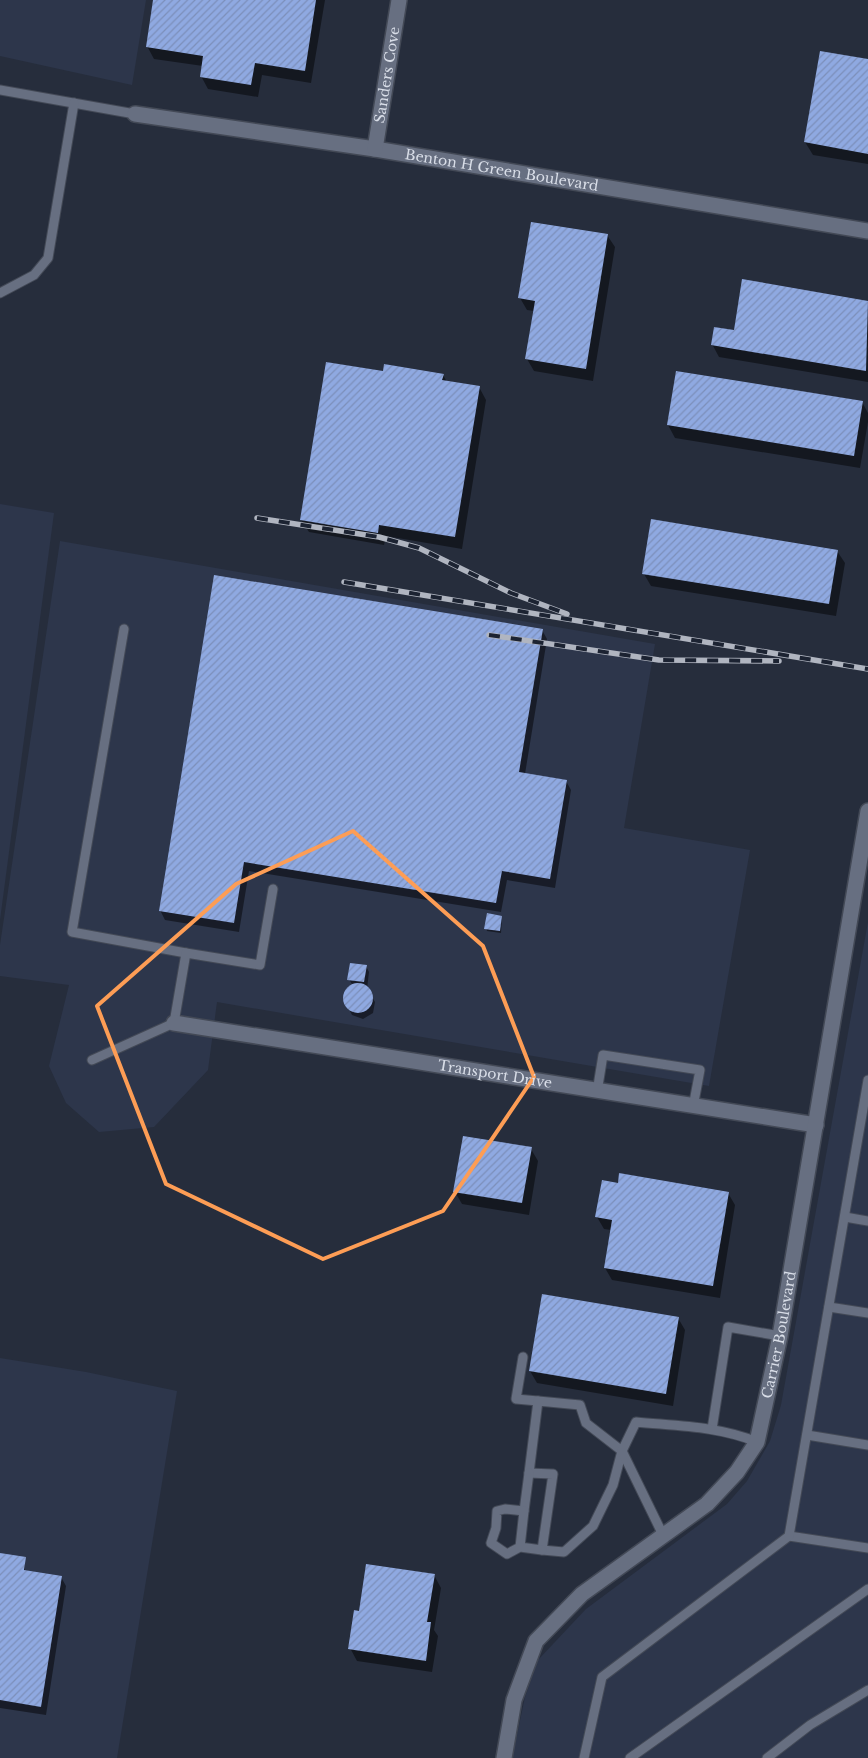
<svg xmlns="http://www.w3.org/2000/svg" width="868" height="1758" font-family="'Libre Baskerville',serif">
  <defs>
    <pattern id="building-hatch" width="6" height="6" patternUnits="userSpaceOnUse" patternTransform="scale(1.25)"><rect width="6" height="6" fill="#8fa9e1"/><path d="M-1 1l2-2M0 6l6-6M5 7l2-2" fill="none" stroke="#7c8fba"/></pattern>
  </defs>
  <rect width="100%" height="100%" fill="#262d3c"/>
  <g fill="#2d364b">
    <polygon points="0,0 146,0 132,85 0,56"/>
    <polygon points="0,504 54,513 0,920"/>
    <polygon points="60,541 655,644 624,828 750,850 709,1086 217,1002 208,1070 154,1127 99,1132 66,1103 49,1066 69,985 0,976 0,945"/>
    <polygon points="868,922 868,1758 512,1758 525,1697 538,1660 586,1609 727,1504 747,1481 770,1441 781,1405"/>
    <polygon points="0,1358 86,1372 177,1391 117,1758 0,1758"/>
  </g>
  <g fill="#0007">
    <polygon points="155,0 325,0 311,83 262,75 258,97 208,89 201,76 203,66 154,59 147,46"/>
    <polygon points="868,60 868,164 813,155 805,142"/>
    <polygon points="607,235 615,247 593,381 534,371 527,359 534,311 527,310 520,298"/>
    <polygon points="743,281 868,302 868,382 719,357 712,344 735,331"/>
    <polygon points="443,375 447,382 479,387 486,400 462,549 386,536 384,545 309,532 301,520"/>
    <polygon points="862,402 868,413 868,422 860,468 675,438 668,425"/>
    <polygon points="837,551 845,563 836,616 651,586 644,574"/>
    <polygon points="542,630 547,639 525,774 566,781 571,790 555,888 507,880 501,912 249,871 239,932 165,920 160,910"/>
    <polygon points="502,917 501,933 487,931 486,928"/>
    <polygon points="366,966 369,972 367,989 375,1002 373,1013 363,1019 352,1015 344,999 346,990 353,986 349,979"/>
    <polygon points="531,1149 538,1161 529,1215 462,1204 455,1192"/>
    <polygon points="728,1193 735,1205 720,1298 612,1280 605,1268 611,1230 604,1229 597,1217"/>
    <polygon points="678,1318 685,1330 673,1406 537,1383 530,1371"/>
    <polygon points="0,1554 25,1558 25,1571 61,1577 66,1586 46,1715 0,1708"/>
    <polygon points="434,1575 441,1588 434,1630 438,1636 432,1672 357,1661 350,1648 360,1613"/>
  </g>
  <g fill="url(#building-hatch)">
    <polygon points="153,0 316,0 305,71 255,63 251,85 200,77 203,56 146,47"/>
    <polygon points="820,51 868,59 868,154 804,142"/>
    <polygon points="531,222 608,234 586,369 525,359 535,301 518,298"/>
    <polygon points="742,279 868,301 866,371 711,345 714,327 734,330"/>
    <polygon points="326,362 383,371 384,364 444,374 442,380 480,386 455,537 379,525 378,533 300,520"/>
    <polygon points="676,371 863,401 854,456 667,425"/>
    <polygon points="651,519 838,550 829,604 642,574"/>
    <polygon points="214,575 543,629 519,772 567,780 550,879 502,871 496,903 244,862 234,923 159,911"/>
    <polygon points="487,913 502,916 500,931 484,929"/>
    <polygon points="350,963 367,965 364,982 347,980"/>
    <circle cx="358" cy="998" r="15"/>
    <polygon points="463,1136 532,1147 522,1203 453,1192"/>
    <polygon points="619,1173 729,1192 713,1286 604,1268 612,1220 595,1217 602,1180 618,1183"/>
    <polygon points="542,1294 679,1317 666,1394 529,1371"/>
    <polygon points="0,1553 26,1557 24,1570 62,1576 41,1707 0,1700"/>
    <polygon points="366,1564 435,1574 427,1622 431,1622 426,1661 348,1649 354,1610 359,1611"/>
  </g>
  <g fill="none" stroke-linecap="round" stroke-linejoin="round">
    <defs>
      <g id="service">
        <polyline points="0,90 135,114"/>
        <polyline points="0,293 34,275 48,258 74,103"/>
        <polyline points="124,629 72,932 186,953"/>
        <polyline points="92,1060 174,1023 186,953 260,965 273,889"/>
        <polyline points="597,1092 603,1055 700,1070 693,1107"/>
        <polyline points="845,1217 868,1221"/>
        <polyline points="829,1307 868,1313"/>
        <polyline points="523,1357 516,1399 538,1401"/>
        <polygon points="538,1401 580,1405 586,1423 622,1451 613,1485 593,1526 564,1552 542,1550 553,1474 529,1473"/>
        <polyline points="712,1429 728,1327 780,1336"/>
        <polyline points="807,1435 868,1445"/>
        <polyline points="524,1511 529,1473"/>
        <path d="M663,1535L622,1451L636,1422C677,1426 718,1426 757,1442"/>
        <polyline points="789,1536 868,1548"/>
        <polyline points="520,1547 524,1511 505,1509 497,1511 496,1528 491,1543 507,1554 520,1547 542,1550"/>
        <polyline points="584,1758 602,1677 789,1536 868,1080"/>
        <polyline points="630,1758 868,1589"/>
        <polyline points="767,1758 810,1725 868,1690"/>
      </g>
      <g id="minor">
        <path id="s1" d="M135,114L375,149L868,231"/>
        <path id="s2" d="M375,149L399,0"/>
        <path id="s3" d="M174,1023L816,1125"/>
        <path id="s4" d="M504,1758L514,1700L536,1641L582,1594L707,1504L737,1472L757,1442L780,1336L868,811"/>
      </g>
    </defs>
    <use href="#service" stroke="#434956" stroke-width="11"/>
    <use href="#minor" stroke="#434956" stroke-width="18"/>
    <use href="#service" stroke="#676f81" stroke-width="9"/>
    <use href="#minor" stroke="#676f81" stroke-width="15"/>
    <defs>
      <g id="rail">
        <polyline points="257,518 379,537 419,548 511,593 567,614"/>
        <polyline points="344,582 868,669"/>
        <polyline points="489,635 659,660 779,661"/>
      </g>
    </defs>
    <use href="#rail" stroke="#b0b5c0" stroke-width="5.5"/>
    <use href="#rail" stroke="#1c2332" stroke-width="4" stroke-dasharray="11" stroke-linecap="butt"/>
  </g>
  <path fill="none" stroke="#fd9d55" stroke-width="4" stroke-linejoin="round" d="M353,831L483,946L534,1077L443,1211L323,1259L166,1184L97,1006L236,884Z"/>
  <g text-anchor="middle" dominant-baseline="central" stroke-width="5" stroke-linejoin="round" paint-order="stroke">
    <g font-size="14" fill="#d8dde7" stroke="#1c2332">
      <text stroke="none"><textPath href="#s2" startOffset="75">Sanders Cove</textPath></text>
      <text stroke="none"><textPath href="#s1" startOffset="371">Benton H Green Boulevard</textPath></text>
      <text stroke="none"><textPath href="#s3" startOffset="325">Transport Drive</textPath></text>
      <text stroke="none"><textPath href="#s4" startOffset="531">Carrier Boulevard</textPath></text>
    </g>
  </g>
</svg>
